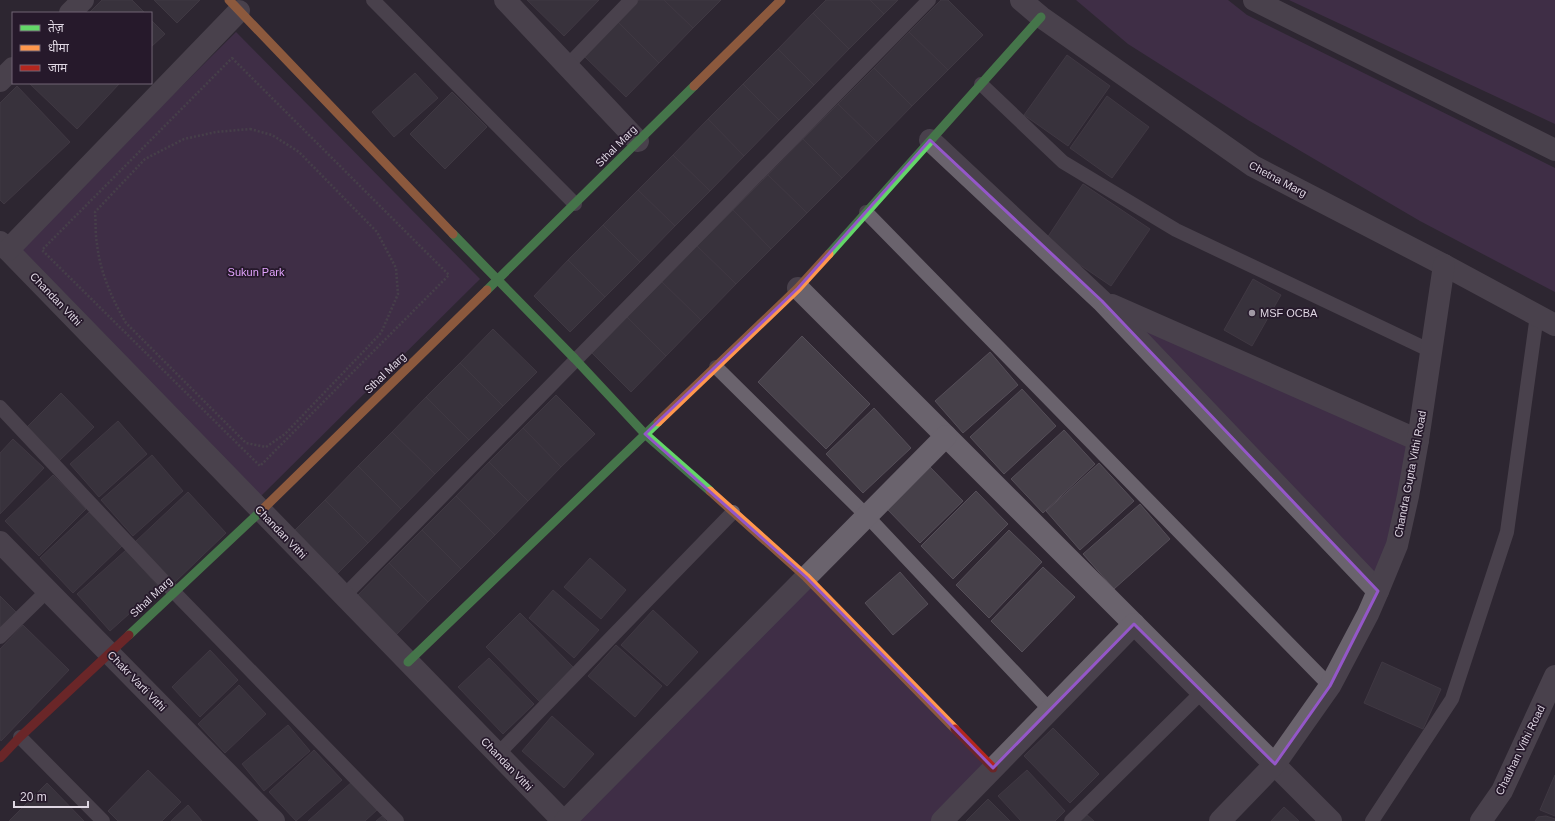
<svg xmlns="http://www.w3.org/2000/svg" width="1555" height="821" font-family="Helvetica,'Noto Sans Devanagari',sans-serif">
  <rect width="100%" height="100%" fill="#2e2631"/>
  <g fill="#543860">
    <polygon points="1076,0 1228,0 1247,15 1555,168 1555,292 1420,221 1248,120 1128,44"/>
    <polygon points="1289,0 1555,0 1555,124"/>
    <polygon points="236,32 480,279 261,496 18,249"/>
    <polygon points="1102,301 1418,440 1378,591"/>
    <polygon points="806,577 993,768 942,821 565,821"/>
  </g>
  <g fill="#464049" stroke="#554e58">
    <polygon points="102,0 132,0 145,13 89,13"/>
    <polygon points="154,0 200,0 177,23"/>
    <polygon points="527,0 599,0 564,36"/>
    <polygon points="639,0 664,0 693,28 659,63 618,22"/>
    <polygon points="664,0 721,0 693,28"/>
    <polygon points="826,0 870,0 884,14 849,49 813,13"/>
    <polygon points="870,0 898,0 884,14"/>
    <polygon points="941,0 948,0 983,35 948,70 909,32"/>
    <polygon points="813,13 849,49 814,85 778,49"/>
    <polygon points="151,20 165,34 151,47"/>
    <polygon points="618,22 659,63 626,97 584,56"/>
    <polygon points="909,32 948,70 912,106 874,68"/>
    <polygon points="778,49 814,85 779,120 743,84"/>
    <polygon points="1067,55 1110,86 1068,146 1024,115"/>
    <polygon points="874,68 912,106 877,142 838,104"/>
    <polygon points="415,73 438,98 394,137 372,112"/>
    <polygon points="29,83 120,83 77,129"/>
    <polygon points="743,84 779,120 744,156 708,119"/>
    <polygon points="17,86 70,142 4,204 0,200 0,103"/>
    <polygon points="452,92 487,127 445,169 410,134"/>
    <polygon points="1107,96 1149,127 1112,178 1070,148"/>
    <polygon points="838,104 877,142 842,178 803,139"/>
    <polygon points="708,119 744,156 710,191 673,155"/>
    <polygon points="803,139 842,178 807,213 768,175"/>
    <polygon points="673,155 710,191 675,226 638,190"/>
    <polygon points="768,175 807,213 771,249 733,210"/>
    <polygon points="1083,184 1150,229 1111,286 1045,241"/>
    <polygon points="638,190 675,226 640,262 603,225"/>
    <polygon points="733,210 771,249 736,284 697,246"/>
    <polygon points="603,225 640,262 605,297 568,260"/>
    <polygon points="697,246 736,284 701,320 662,282"/>
    <polygon points="568,260 605,297 570,332 534,296"/>
    <polygon points="1253,279 1281,295 1252,346 1224,330"/>
    <polygon points="662,282 701,320 666,356 627,317"/>
    <polygon points="627,317 666,356 631,392 592,353"/>
    <polygon points="493,329 537,372 503,406 460,363"/>
    <polygon points="802,336 870,404 826,449 758,382"/>
    <polygon points="990,352 1018,385 963,433 935,401"/>
    <polygon points="460,363 503,406 469,440 426,397"/>
    <polygon points="1022,389 1056,426 1004,474 970,437"/>
    <polygon points="61,393 94,427 58,462 25,429"/>
    <polygon points="556,395 595,434 561,467 523,428"/>
    <polygon points="426,397 469,440 435,474 392,432"/>
    <polygon points="874,408 911,448 863,493 826,454"/>
    <polygon points="118,421 147,454 99,497 70,464"/>
    <polygon points="523,428 561,467 528,501 489,462"/>
    <polygon points="1064,430 1095,464 1043,513 1011,479"/>
    <polygon points="392,432 435,474 401,509 358,466"/>
    <polygon points="13,439 44,468 0,514 0,453"/>
    <polygon points="152,455 183,491 133,536 101,500"/>
    <polygon points="489,462 528,501 495,535 456,496"/>
    <polygon points="1099,463 1134,501 1080,550 1046,511"/>
    <polygon points="358,466 401,509 368,543 325,500"/>
    <polygon points="929,466 963,501 920,543 886,508"/>
    <polygon points="53,475 86,509 39,556 5,521"/>
    <polygon points="976,491 1008,524 953,579 921,546"/>
    <polygon points="188,492 226,533 174,583 135,542"/>
    <polygon points="456,496 495,535 461,569 422,530"/>
    <polygon points="325,500 368,543 334,577 291,534"/>
    <polygon points="1140,504 1170,539 1114,589 1083,554"/>
    <polygon points="89,512 122,546 73,593 40,558"/>
    <polygon points="422,530 461,569 428,602 389,563"/>
    <polygon points="1009,530 1042,562 989,618 956,585"/>
    <polygon points="126,550 159,587 110,631 77,594"/>
    <polygon points="590,558 626,590 601,619 564,587"/>
    <polygon points="389,563 428,602 395,636 356,597"/>
    <polygon points="1043,567 1075,597 1022,652 991,621"/>
    <polygon points="900,572 928,604 893,635 865,603"/>
    <polygon points="553,590 599,630 574,658 529,618"/>
    <polygon points="0,596 17,613 0,629"/>
    <polygon points="653,610 698,652 667,686 621,645"/>
    <polygon points="520,613 574,668 540,702 486,647"/>
    <polygon points="23,625 69,670 1,741 0,739 0,649"/>
    <polygon points="616,645 662,686 635,717 588,676"/>
    <polygon points="210,650 238,680 200,717 172,687"/>
    <polygon points="489,658 534,704 503,734 458,687"/>
    <polygon points="1382,662 1441,689 1423,729 1364,703"/>
    <polygon points="239,685 266,714 225,753 198,724"/>
    <polygon points="552,716 594,754 564,788 522,751"/>
    <polygon points="288,725 310,751 264,791 242,764"/>
    <polygon points="1053,728 1099,774 1070,803 1024,756"/>
    <polygon points="314,750 342,780 296,821 269,792"/>
    <polygon points="148,770 181,802 162,821 118,821 108,811"/>
    <polygon points="1027,770 1065,811 1055,821 1021,821 998,796"/>
    <polygon points="1555,775 1555,816 1540,810"/>
    <polygon points="353,781 378,809 365,821 308,821"/>
    <polygon points="47,783 84,821 9,821"/>
    <polygon points="988,799 1010,821 966,821"/>
    <polygon points="188,805 202,821 171,821"/>
    <polygon points="1284,807 1299,821 1271,821"/>
    <polygon points="1086,814 1094,821 1080,821"/>
    <polygon points="382,816 386,821 376,821"/>
    <polygon points="1546,816 1555,819 1555,821 1535,821 1538,817"/>
  </g>
  <g fill="none" stroke-linecap="round" stroke-linejoin="round">
    <g stroke="#645e67" stroke-width="2.5" stroke-dasharray="2 2" stroke-linecap="butt">
      <polygon points="232,58 449,275 260,466 42,250"/>
      <path d="M250,129L272,135L299,152L377,232L396,268L398,294L381,333L285,434L266,447L246,443L126,323C112,299 100,272 97,244C95,233 96,222 95,212L145,159L184,139L216,132Z"/>
    </g>
    <g stroke="#6a636d" stroke-width="14">
      <polyline points="373,0 575,204"/>
      <polyline points="567,66 631,0"/>
      <polyline points="981,84 1063,162 1176,230 1431,351"/>
      <polyline points="866,212 1330,686"/>
      <polyline points="716,367 867,516 1050,710"/>
      <polyline points="0,407 174,592 397,821"/>
      <polyline points="344,596 929,0"/>
      <polyline points="0,637 48,590"/>
      <polyline points="20,737 103,821"/>
      <polyline points="498,754 733,512"/>
      <polyline points="1071,821 1202,692"/>
      <polyline points="1372,821 1452,699 1507,532 1537,315"/>
    </g>
    <g stroke="#6a636d" stroke-width="22">
      <polyline points="505,0 638,141"/>
      <polyline points="1021,0 1041,17 1253,166 1444,265 1555,325"/>
      <polyline points="1254,0 1555,150"/>
      <polyline points="70,13 83,0"/>
      <polyline points="0,81 13,68"/>
      <polyline points="930,140 1102,301 1378,591"/>
      <polyline points="0,242 563,821"/>
      <polyline points="8,250 239,11"/>
      <polyline points="798,288 1331,821"/>
      <polyline points="1112,305 1418,440"/>
      <polyline points="0,542 274,821"/>
      <polyline points="565,821 946,436"/>
      <polyline points="942,821 1134,624"/>
      <polyline points="1220,821 1275,764 1330,686 1368,614 1378,591 1397,545 1408,496 1418,440 1444,265"/>
      <polyline points="1481,821 1502,791 1555,676"/>
    </g>
    <g stroke="#63d668" stroke-width="9">
      <polyline points="453,234 575,359 645,434 710,491"/>
      <polyline points="829,254 1041,17"/>
      <polyline points="487,290 694,86"/>
      <polyline points="129,635 262,510"/>
      <polyline points="408,662 658,422"/>
    </g>
    <g stroke="#ff974d" stroke-width="9">
      <polyline points="229,0 453,234"/>
      <polyline points="694,86 781,0"/>
      <polyline points="658,422 798,288 829,254"/>
      <polyline points="710,491 806,577 955,729"/>
      <polyline points="262,510 487,290"/>
    </g>
    <g stroke="#b3261e" stroke-width="9">
      <polyline points="955,729 993,768"/>
      <polyline points="0,758 20,737 129,635"/>
    </g>
  </g>
  <path d="M0 0H1555V821H0ZM930,140L1102,301L1378,591L1330,686L1275,764L1134,624L993,768L806,577L645,434L798,288Z" fill="#2e2631" fill-opacity=".55" fill-rule="evenodd"/>
  <path fill="none" stroke="#9457c8" stroke-width="3" stroke-linejoin="round" d="M930,140L1102,301L1378,591L1330,686L1275,764L1134,624L993,768L806,577L645,434L798,288Z"/>
  <circle fill="#a199a5" stroke="#26192b" stroke-width="1.5" cx="1252" cy="313" r="4"/>
  <g text-anchor="middle" dominant-baseline="central" stroke-width="3.5" stroke-linejoin="round" paint-order="stroke">
    <g font-size="11" fill="#dfd7e3" stroke="#26192b">
      <text transform="translate(616 146) rotate(-45)">Sthal Marg</text>
      <text transform="translate(1278 179) rotate(28)">Chetna Marg</text>
      <text transform="translate(56 299) rotate(46)">Chandan Vithi</text>
      <text transform="translate(385 373) rotate(-44)">Sthal Marg</text>
      <text transform="translate(1410 474) rotate(-79)">Chandra Gupta Vithi Road</text>
      <text transform="translate(281 532) rotate(46)">Chandan Vithi</text>
      <text transform="translate(151 597) rotate(-43)">Sthal Marg</text>
      <text transform="translate(137 681) rotate(46)">Chakr Varti Vithi</text>
      <text transform="translate(1520 750) rotate(-64)">Chauhan Vithi Road</text>
      <text transform="translate(507 764) rotate(46)">Chandan Vithi</text>
    </g>
    <g font-size="11" fill="#e1a3fc" stroke="#26192b">
      <text x="256" y="272">Sukun Park</text>
    </g>
    <g font-size="11" fill="#dfd7e3" stroke="#26192b" text-anchor="start">
      <text x="1260" y="313">MSF OCBA</text>
    </g>
  </g>
  <rect x="12" y="12" width="140" height="72" fill="#26192b" stroke="#706575"/>
  <rect x="20" y="25" width="20" height="6" fill="#63d668" stroke="#706575"/>
  <text x="48" y="32" font-size="12" fill="#dfd7e3">तेज़</text>
  <rect x="20" y="45" width="20" height="6" fill="#ff974d" stroke="#706575"/>
  <text x="48" y="52" font-size="12" fill="#dfd7e3">धीमा</text>
  <rect x="20" y="65" width="20" height="6" fill="#b3261e" stroke="#706575"/>
  <text x="48" y="72" font-size="12" fill="#dfd7e3">जाम</text>
  <path d="M14 801v6h74v-6" fill="none" stroke="#dfd7e3" stroke-width="2"/>
  <text x="20" y="801" font-size="12" fill="#dfd7e3" stroke="#26192b" stroke-width="3" paint-order="stroke">20 m</text>
</svg>
